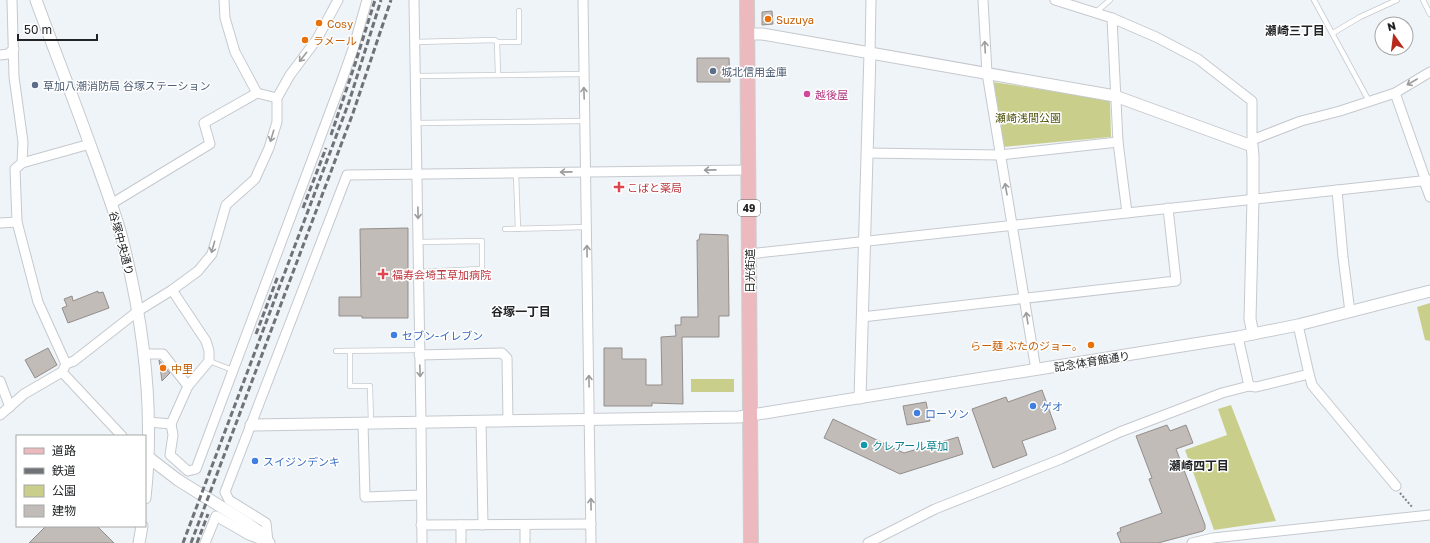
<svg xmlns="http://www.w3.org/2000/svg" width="1430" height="543" font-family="'Golos Text','Noto Sans JP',sans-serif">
  <rect width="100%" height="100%" fill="#eff4f9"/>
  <g fill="#c9cf8b">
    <polygon points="993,82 1110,100 1111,137 1003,147"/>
    <polygon points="1430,303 1430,341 1425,340 1417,307"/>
    <rect x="691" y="379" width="43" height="13"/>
    <polygon points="1231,405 1276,521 1214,530 1185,450 1227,435 1218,409"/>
  </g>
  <g fill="#c2bcb9" stroke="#938d8a">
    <polygon points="772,11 773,24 762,25 762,12"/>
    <polygon points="697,58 729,58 730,82 697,82"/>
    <polygon points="408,228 408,318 362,318 362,316 339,316 339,297 361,297 360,229"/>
    <polygon points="700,234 728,235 729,316 719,316 719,337 682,337 683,404 652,403 652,406 604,406 604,348 622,348 622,359 646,359 646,385 662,385 661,337 676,336 675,325 681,325 681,317 698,317 697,240 699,240"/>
    <polygon points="98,291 98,293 103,292 109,308 68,323 62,308 67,306 64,299 72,296 73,301"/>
    <polygon points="48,348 57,365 35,378 25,360"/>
    <polygon points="159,360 170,373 162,381"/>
    <polygon points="1042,390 1056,429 1022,441 1027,455 993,468 972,409 1006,397 1008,402"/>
    <polygon points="926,402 930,421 907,425 903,406"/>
    <polygon points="833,419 904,453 958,437 963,454 900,474 824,438"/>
    <polygon points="1167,425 1170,431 1186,425 1193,443 1176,449 1205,525 1205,529 1203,531 1158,543 1121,543 1117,533 1121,531 1120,528 1162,513 1149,479 1152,478 1136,436"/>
    <polygon points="46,526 97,526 114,543 29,543"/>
  </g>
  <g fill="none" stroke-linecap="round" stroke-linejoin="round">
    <defs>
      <g id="service">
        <polyline points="1314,0 1369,101"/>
        <polyline points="1423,0 1430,14"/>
        <polyline points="1096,12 1110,0"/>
        <polyline points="1333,33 1360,17 1397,0"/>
        <polyline points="415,42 495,40 497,42 519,42 519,11"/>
        <polyline points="497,42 498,74"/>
        <polyline points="416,76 584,74"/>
        <polyline points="416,123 585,121"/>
        <polyline points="516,173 518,229"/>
        <polyline points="505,229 587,227"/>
        <polyline points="418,242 482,241 482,269 418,272"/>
        <polyline points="336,351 419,350"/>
        <polyline points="350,351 350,386 370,386 371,423"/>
        <polyline points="209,361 230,369"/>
      </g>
      <g id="minor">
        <polyline points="12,0 14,77 23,142 22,163 15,169 17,222 38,302 66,364"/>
        <polyline points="224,0 225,18 235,52 257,93 277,98"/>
        <polyline points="414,0 421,422 422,543"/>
        <polyline points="583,0 591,543"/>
        <polyline points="983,0 987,73 1036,370"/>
        <polyline points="1055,0 1112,18 1156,37 1198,59 1252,101 1252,146"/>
        <polyline points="1112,18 1118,142 1127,213"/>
        <polyline points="870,53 871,0"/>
        <polyline points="0,55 8,54 14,49"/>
        <polyline points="1395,93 1430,72"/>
        <polyline points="1252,140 1301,121 1340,111 1395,93 1426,181"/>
        <polyline points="867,153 1000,155 1118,142"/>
        <polyline points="22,163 90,144"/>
        <polyline points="1424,181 1430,197"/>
        <polyline points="1337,190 1343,257 1350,312"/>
        <polyline points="111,204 210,144 204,123 257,93"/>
        <polyline points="0,223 17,222"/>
        <polyline points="749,254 1430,180"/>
        <polyline points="862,317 1176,281 1168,208"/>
        <polyline points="1238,337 1249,386 1256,387 1309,374 1298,325"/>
        <polyline points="145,354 163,354 188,386"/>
        <polyline points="419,355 502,353 507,358 508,421"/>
        <polyline points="62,372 122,436"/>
        <polyline points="1309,374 1312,385 1396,486"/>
        <polyline points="0,381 10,407"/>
        <polyline points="0,415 24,394 62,372 66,364 74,361 138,311 172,290 198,271 212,254 226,205 255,179 269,148 277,122 277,98 290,75 317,39 338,0"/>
        <polyline points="481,421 483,525"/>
        <polyline points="148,422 171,424 173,435 170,455 188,471 196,469 342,80 354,46 367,0"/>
        <polyline points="363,423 365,497 421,495"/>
        <polyline points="171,424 188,386 209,361 209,351 206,341 172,290"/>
        <polyline points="421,525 591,524"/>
        <polyline points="461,525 461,543"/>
        <polyline points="205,543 216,516 249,535 268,542 266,523 229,500 225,492 347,175 749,170"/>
        <polyline points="525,543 525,525"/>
        <polyline points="868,543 935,509 1061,459 1120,432 1222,393 1249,386"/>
        <polyline points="1192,543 1213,538 1430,515"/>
      </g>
      <g id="tertiary">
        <path d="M36,0C52,44 69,87 85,131C97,164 110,197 120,231C143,317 155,408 145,498"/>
        <polyline points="748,34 762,34 1115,96 1252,146 1253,156 1253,199 1250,319 1253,334"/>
        <polyline points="860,398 870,53"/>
        <polyline points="251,425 739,417 1238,337 1298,325 1430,291"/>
        <polyline points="148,457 178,480 247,523 258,531 269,543"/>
        <polyline points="139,543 142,526"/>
      </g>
      <polyline id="primary" points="747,0 751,543"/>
    </defs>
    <use href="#service" stroke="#c5c9ce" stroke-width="6"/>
    <use href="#minor" stroke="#c5c9ce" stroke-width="11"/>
    <use href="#tertiary" stroke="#c5c9ce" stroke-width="13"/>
    <use href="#primary" stroke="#cecfcf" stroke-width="16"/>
    <polyline stroke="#7f8285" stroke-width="2" stroke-dasharray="2 2" stroke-linecap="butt" points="1400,493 1413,508"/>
    <use href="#service" stroke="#fff" stroke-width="4.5"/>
    <use href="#minor" stroke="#fff" stroke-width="9"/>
    <use href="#tertiary" stroke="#fff" stroke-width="11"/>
    <use href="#primary" stroke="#ecb9bf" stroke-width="14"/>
    <g stroke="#6f7276" stroke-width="3" stroke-dasharray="6 3" stroke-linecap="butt">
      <polyline points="331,135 355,64 375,0"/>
      <polyline points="303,208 326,148"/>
      <polyline points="256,334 278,276"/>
      <polyline points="183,543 349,102 381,0"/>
      <polyline points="191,543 353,113 391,0"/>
      <polyline points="197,543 208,514"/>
    </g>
  </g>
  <defs><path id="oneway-shaft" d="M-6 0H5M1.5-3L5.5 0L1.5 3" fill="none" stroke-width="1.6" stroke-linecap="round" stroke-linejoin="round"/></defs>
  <g stroke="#9b9c9d">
    <use href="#oneway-shaft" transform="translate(985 47) rotate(-93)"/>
    <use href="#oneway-shaft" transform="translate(303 57) rotate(128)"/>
    <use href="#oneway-shaft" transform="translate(1412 82) rotate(150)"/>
    <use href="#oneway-shaft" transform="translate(584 93) rotate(-92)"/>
    <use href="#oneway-shaft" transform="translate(272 136) rotate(107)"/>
    <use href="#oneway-shaft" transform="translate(710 170) rotate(179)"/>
    <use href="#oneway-shaft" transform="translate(566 172) rotate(179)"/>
    <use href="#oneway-shaft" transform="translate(1006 189) rotate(-100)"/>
    <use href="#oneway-shaft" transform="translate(418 213) rotate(89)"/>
    <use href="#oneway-shaft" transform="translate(213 247) rotate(106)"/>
    <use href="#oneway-shaft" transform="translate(587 251) rotate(-91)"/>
    <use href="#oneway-shaft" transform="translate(1027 318) rotate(-99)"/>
    <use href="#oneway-shaft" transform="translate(420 371) rotate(88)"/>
    <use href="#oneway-shaft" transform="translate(589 381) rotate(-91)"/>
    <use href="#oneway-shaft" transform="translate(591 504) rotate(-91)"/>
  </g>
  <g fill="#e8710a" stroke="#fff" stroke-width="1.5">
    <circle cx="768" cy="19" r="4"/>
    <circle cx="319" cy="23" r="4"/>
    <circle cx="305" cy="40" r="4"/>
    <circle cx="1091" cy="345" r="4"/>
    <circle cx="163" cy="368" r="4"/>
  </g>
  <g fill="#5c6f8a" stroke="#fff" stroke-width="1.5">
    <circle cx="713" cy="71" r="4"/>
    <circle cx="35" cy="85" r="4"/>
  </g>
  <circle fill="#d1479c" stroke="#fff" stroke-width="1.5" cx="807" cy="94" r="4"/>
  <g fill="#e0444e" stroke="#fff" stroke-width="1.5">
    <path d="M617 181h4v4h4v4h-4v4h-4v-4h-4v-4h4z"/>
    <path d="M381 268h4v4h4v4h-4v4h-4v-4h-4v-4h4z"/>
  </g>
  <g fill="#3f7fe0" stroke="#fff" stroke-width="1.5">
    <circle cx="394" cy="335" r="4"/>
    <circle cx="1033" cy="406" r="4"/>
    <circle cx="917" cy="413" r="4"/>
    <circle cx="255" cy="461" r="4"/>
  </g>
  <circle fill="#0f9aa8" stroke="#fff" stroke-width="1.5" cx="864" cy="445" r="4"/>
  <g text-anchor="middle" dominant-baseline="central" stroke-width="3" stroke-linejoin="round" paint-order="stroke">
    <rect fill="#fff" stroke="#646566" stroke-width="1" x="738" y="200" width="22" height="16" rx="3"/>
    <g font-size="10" font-weight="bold" fill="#212325">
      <text x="749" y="208">49</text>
    </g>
    <g font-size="11" fill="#c56008" stroke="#fff" text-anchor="start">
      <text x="776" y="19">Suzuya</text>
      <text x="327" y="23">Cosy</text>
      <text x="313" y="40">ラメール</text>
      <text x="1083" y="345" text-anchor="end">らー麺 ぶたのジョー。</text>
      <text x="171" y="368">中里</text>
    </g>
    <g font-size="11" fill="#4e5e75" stroke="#fff" text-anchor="start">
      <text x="721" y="71">城北信用金庫</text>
      <text x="43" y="85">草加八潮消防局 谷塚ステーション</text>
    </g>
    <g font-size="11" fill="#b23c85" stroke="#fff" text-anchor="start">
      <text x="815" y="94">越後屋</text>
    </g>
    <g font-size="11" fill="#51540c" stroke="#fff">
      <text x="1028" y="117">瀬崎浅間公園</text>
    </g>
    <g font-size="11" fill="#be3a42" stroke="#fff" text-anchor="start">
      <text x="627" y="187">こばと薬局</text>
      <text x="392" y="274">福寿会埼玉草加病院</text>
    </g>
    <g font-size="11" fill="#212325" stroke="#fff">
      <text transform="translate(122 243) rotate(75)">谷塚中央通り</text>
      <text transform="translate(749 271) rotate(-90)">日光街道</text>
      <text transform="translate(1092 361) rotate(-9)">記念体育館通り</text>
    </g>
    <g font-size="11" fill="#366cbe" stroke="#fff" text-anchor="start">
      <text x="402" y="335">セブン-イレブン</text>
      <text x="1041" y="406">ゲオ</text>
      <text x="925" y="413">ローソン</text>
      <text x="263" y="461">スイジンデンキ</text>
    </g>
    <g font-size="11" fill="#0d838f" stroke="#fff" text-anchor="start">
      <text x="872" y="445">クレアール草加</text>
    </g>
    <g font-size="12" font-weight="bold" fill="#212325" stroke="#fff">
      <text x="1295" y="30">瀬崎三丁目</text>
      <text x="521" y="311">谷塚一丁目</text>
      <text x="1199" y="465">瀬崎四丁目</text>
    </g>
  </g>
  <rect x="16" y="435" width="130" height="92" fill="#ffffff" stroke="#a6a7a8"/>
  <rect x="24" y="448" width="20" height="6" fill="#ecb9bf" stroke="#a6a7a8"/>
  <text x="52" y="455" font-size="12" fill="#212325">道路</text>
  <rect x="24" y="468" width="20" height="6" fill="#6f7276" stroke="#a6a7a8"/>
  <text x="52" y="475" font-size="12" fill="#212325">鉄道</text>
  <rect x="24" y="485" width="20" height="12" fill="#c9cf8b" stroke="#a6a7a8"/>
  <text x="52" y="495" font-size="12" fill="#212325">公園</text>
  <rect x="24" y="505" width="20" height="12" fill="#c2bcb9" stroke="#a6a7a8"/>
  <text x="52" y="515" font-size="12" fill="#212325">建物</text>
  <g transform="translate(1394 36) rotate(346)"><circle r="19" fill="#ffffff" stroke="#a6a7a8"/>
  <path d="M0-3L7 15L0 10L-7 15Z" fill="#b7291c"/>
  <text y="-6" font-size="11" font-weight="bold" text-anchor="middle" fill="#212325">N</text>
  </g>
  <path d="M18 34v6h79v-6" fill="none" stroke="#212325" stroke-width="2"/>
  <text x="24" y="34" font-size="12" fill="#212325" stroke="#ffffff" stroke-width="3" paint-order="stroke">50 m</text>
</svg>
